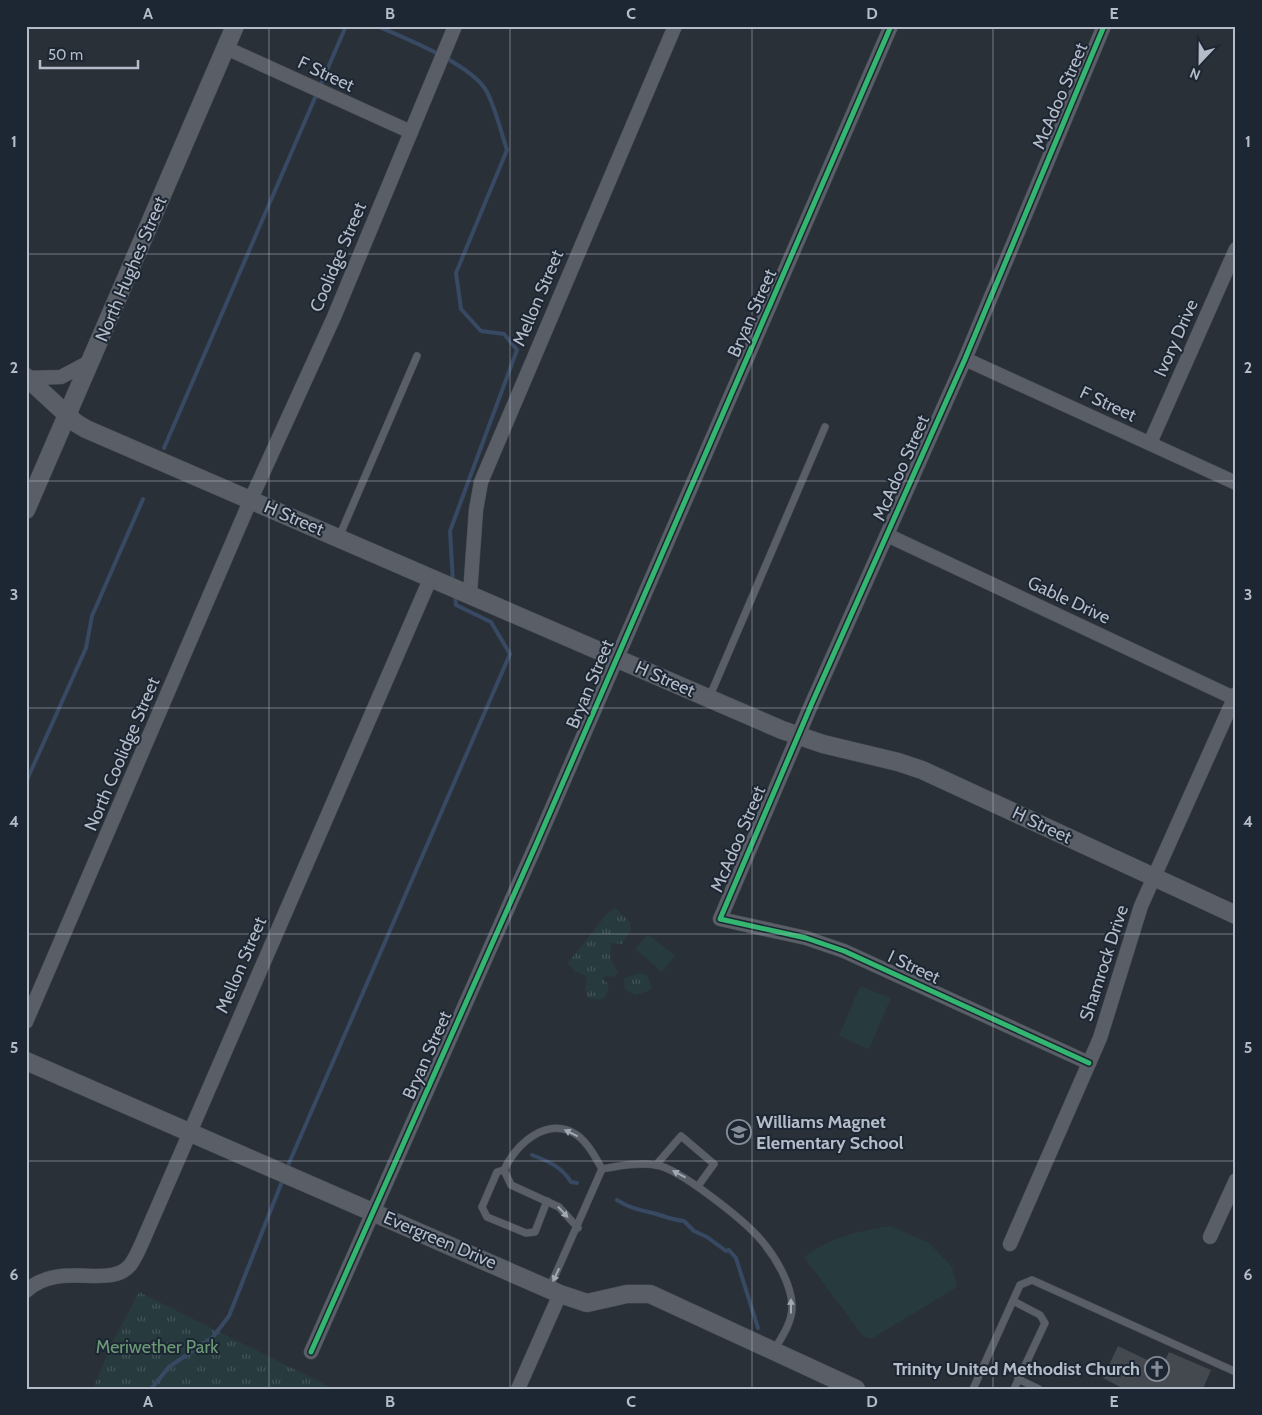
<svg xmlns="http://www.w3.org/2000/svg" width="1262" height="1415" font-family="Cabin,sans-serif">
  <defs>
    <pattern id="grass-tufts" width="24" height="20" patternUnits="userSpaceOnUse" patternTransform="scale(1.25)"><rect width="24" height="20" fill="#273a3e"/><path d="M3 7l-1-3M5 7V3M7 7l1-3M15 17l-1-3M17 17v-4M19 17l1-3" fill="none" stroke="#445559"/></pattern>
  </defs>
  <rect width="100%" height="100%" fill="#2a3038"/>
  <g fill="url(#grass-tufts)">
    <polygon points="615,908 630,922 631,930 622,944 611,943 610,959 618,972 613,977 606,976 603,979 609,985 606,996 600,1000 588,998 585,988 587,976 574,971 568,963 606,915"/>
    <polygon points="641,973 647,975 652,987 648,991 635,995 625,989 624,978"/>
    <polygon points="139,1292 334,1389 93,1389 112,1343"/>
  </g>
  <g fill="#273a3e">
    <polygon points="648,934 675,956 662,972 635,949"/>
    <polygon points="860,986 891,998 869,1049 839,1036"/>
    <path d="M890,1226L929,1243L952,1267L957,1287L871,1339L864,1337L804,1257C833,1236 856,1232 890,1226Z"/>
  </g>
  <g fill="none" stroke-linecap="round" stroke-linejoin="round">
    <g stroke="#384963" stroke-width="4">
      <path d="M377,26C405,38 473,65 487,92C496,110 501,132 507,150L456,273L461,309L481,331L504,334L517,350L450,531L453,582"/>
      <polyline points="164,448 346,26"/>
      <polyline points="26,782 86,648 92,616 143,499"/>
      <path d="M532,1155C548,1161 562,1167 571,1182L577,1183"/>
      <polyline points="286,1170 510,654 491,622 456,605 455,593"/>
      <path d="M617,1200C629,1208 640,1210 653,1213C664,1216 672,1220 684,1221L694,1231L707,1237L726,1251L729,1250L736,1258L758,1328"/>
      <polyline points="151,1389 169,1367 213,1337 229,1316 283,1179"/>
    </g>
  </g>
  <polygon fill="#444950" points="1118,1346 1162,1367 1169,1352 1211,1370 1203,1389 1124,1389 1103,1378"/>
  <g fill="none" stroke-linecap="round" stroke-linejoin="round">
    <defs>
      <g id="service">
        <polyline points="339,537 417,356"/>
        <polyline points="709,698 825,427"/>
        <polyline points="656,1165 681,1136 714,1164 698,1186"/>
        <path d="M602,1169C619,1166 639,1162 656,1165C679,1168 745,1221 761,1240C775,1256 791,1283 792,1305C793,1321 782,1337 774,1350"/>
        <polyline points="504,1170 497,1172 482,1207 487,1217 526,1233 535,1232 547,1201"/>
        <path d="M578,1228L559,1207L511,1185L504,1170C515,1145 547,1115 577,1135C588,1143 596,1158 602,1169"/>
        <polyline points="549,1289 602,1169"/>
        <polyline points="1013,1301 1040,1315 1045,1323 1014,1389"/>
        <polyline points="1018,1379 1039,1389"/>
        <polyline points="973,1389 1020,1285 1032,1280 1236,1372"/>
      </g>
      <g id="minor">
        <polyline points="226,48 411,132"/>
        <polyline points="965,359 1236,483"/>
        <polyline points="27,378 61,377 91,361"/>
        <polyline points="1150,443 1236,249"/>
        <polyline points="887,535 1236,699"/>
        <polyline points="470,594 476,510 481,482 675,26"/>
        <polyline points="26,1022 251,499 334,317 455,26"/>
        <polyline points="1089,1063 844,951 806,938 720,919 812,703 965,359 1104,26"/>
        <polyline points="1210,1237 1236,1180"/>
        <polyline points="1010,1244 1100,1038 1141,906 1236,694"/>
        <path d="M26,1291C61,1259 111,1291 131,1264C138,1254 143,1240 148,1229L431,577"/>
        <polyline points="311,1352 535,847 891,26"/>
        <polyline points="518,1389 560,1294"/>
      </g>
      <g id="tertiary">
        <polyline points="26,377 76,423 86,429 782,730 823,744 898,762 922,770 1236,915"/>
        <polyline points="26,510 235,26"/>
        <polyline points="26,1061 560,1294 587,1303 627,1294 650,1294 856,1389"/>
      </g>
    </defs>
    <use href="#service" stroke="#484c53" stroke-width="8"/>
    <use href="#minor" stroke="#484c53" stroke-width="15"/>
    <use href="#tertiary" stroke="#484c53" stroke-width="19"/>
    <use href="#service" stroke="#5a5e66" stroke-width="7"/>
    <use href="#minor" stroke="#5a5e66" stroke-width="14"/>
    <use href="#tertiary" stroke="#5a5e66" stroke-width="18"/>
    <defs>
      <g id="cycleway">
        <polyline points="1089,1063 844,951 806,938 720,919 812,703 965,359 1104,26"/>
        <polyline points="311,1352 535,847 891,26"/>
      </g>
    </defs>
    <use href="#cycleway" stroke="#1d2633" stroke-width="8"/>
    <use href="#cycleway" stroke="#33b770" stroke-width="5"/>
  </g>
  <defs><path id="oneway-solid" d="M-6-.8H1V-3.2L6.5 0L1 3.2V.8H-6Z" transform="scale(1.25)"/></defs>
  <g fill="#a2a9b5">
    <use href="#oneway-solid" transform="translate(571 1133) rotate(-154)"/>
    <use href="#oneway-solid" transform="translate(679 1174) rotate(-152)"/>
    <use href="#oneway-solid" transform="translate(563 1212) rotate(47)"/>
    <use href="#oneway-solid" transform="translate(556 1275) rotate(115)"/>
    <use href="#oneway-solid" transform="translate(791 1306) rotate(-90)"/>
  </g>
  <path fill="none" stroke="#b4bcc9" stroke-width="1" stroke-opacity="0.55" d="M269,26V1389M510,26V1389M752,26V1389M993,26V1389M26,254H1236M26,481H1236M26,708H1236M26,934H1236M26,1161H1236"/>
  <defs>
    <symbol id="school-ring" viewBox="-11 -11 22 22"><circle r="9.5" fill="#1d2633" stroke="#848b96" stroke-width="1.5"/><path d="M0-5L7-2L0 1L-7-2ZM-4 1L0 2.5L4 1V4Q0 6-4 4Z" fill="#848b96"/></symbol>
    <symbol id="church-ring" viewBox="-11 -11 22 22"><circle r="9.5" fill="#1d2633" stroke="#848b96" stroke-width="1.5"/><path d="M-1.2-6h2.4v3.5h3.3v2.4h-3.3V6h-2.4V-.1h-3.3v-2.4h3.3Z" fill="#848b96"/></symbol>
  </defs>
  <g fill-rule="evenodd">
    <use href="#school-ring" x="725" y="1118" width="28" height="28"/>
    <use href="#church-ring" x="1143" y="1355" width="28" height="28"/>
  </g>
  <g text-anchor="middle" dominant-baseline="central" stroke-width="4" stroke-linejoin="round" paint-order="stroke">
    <g font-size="18" fill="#b4bcc9" stroke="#1d2633">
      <text transform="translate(326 74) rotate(25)">F Street</text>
      <text transform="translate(1060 96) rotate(-67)">McAdoo Street</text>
      <text transform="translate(338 257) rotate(-67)">Coolidge Street</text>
      <text transform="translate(131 269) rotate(-67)">North Hughes Street</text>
      <text transform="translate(538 298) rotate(-67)">Mellon Street</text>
      <text transform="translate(752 313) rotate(-66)">Bryan Street</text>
      <text transform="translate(1176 338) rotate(-66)">Ivory Drive</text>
      <text transform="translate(1108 404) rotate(25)">F Street</text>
      <text transform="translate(901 468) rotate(-66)">McAdoo Street</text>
      <text transform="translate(294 518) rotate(23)">H Street</text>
      <text transform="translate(1069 600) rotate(25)">Gable Drive</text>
      <text transform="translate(665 679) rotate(24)">H Street</text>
      <text transform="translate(590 684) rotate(-67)">Bryan Street</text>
      <text transform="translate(122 754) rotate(-67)">North Coolidge Street</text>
      <text transform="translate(1042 825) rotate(25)">H Street</text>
      <text transform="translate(738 839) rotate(-67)">McAdoo Street</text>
      <text transform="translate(1104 963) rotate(-72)">Shamrock Drive</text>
      <text transform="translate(241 965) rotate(-67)">Mellon Street</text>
      <text transform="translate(914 967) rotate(25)">I Street</text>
      <text transform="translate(427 1055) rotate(-66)">Bryan Street</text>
      <text transform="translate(440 1240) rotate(23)">Evergreen Drive</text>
    </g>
    <g font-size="18" font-weight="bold" fill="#b4bcc9" stroke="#1d2633" text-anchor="start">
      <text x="756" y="1122">Williams Magnet<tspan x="756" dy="21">Elementary School</tspan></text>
      <text x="1140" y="1369" text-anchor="end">Trinity United Methodist Church</text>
    </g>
    <g font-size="18" fill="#6b9a76" stroke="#1d2633">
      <text x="157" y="1347">Meriwether Park</text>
    </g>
  </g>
  <rect width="1262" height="1415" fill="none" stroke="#1d2633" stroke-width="55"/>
  <g transform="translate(1200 62) rotate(202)" stroke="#1d2633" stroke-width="4" paint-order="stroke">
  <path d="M0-4L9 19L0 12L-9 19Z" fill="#b4bcc9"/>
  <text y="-8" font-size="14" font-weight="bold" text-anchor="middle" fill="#b4bcc9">N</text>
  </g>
  <path d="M40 60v8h98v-8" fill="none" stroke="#b4bcc9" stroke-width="2.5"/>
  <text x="48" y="60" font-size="15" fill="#b4bcc9" stroke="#1d2633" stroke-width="4" paint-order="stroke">50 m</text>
  <rect x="28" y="28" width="1206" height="1360" fill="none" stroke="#b4bcc9" stroke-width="2"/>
  <g font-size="16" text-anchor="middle" font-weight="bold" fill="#b4bcc9">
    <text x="148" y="19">A</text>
    <text x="390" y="19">B</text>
    <text x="631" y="19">C</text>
    <text x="872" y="19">D</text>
    <text x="1114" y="19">E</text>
    <text x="14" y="147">1</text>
    <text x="1248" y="147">1</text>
    <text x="14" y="373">2</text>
    <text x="1248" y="373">2</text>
    <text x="14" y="600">3</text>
    <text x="1248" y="600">3</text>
    <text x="14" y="827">4</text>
    <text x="1248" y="827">4</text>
    <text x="14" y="1053">5</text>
    <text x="1248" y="1053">5</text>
    <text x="14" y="1280">6</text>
    <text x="1248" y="1280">6</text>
    <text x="148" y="1407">A</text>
    <text x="390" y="1407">B</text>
    <text x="631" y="1407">C</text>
    <text x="872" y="1407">D</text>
    <text x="1114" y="1407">E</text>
  </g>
</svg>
